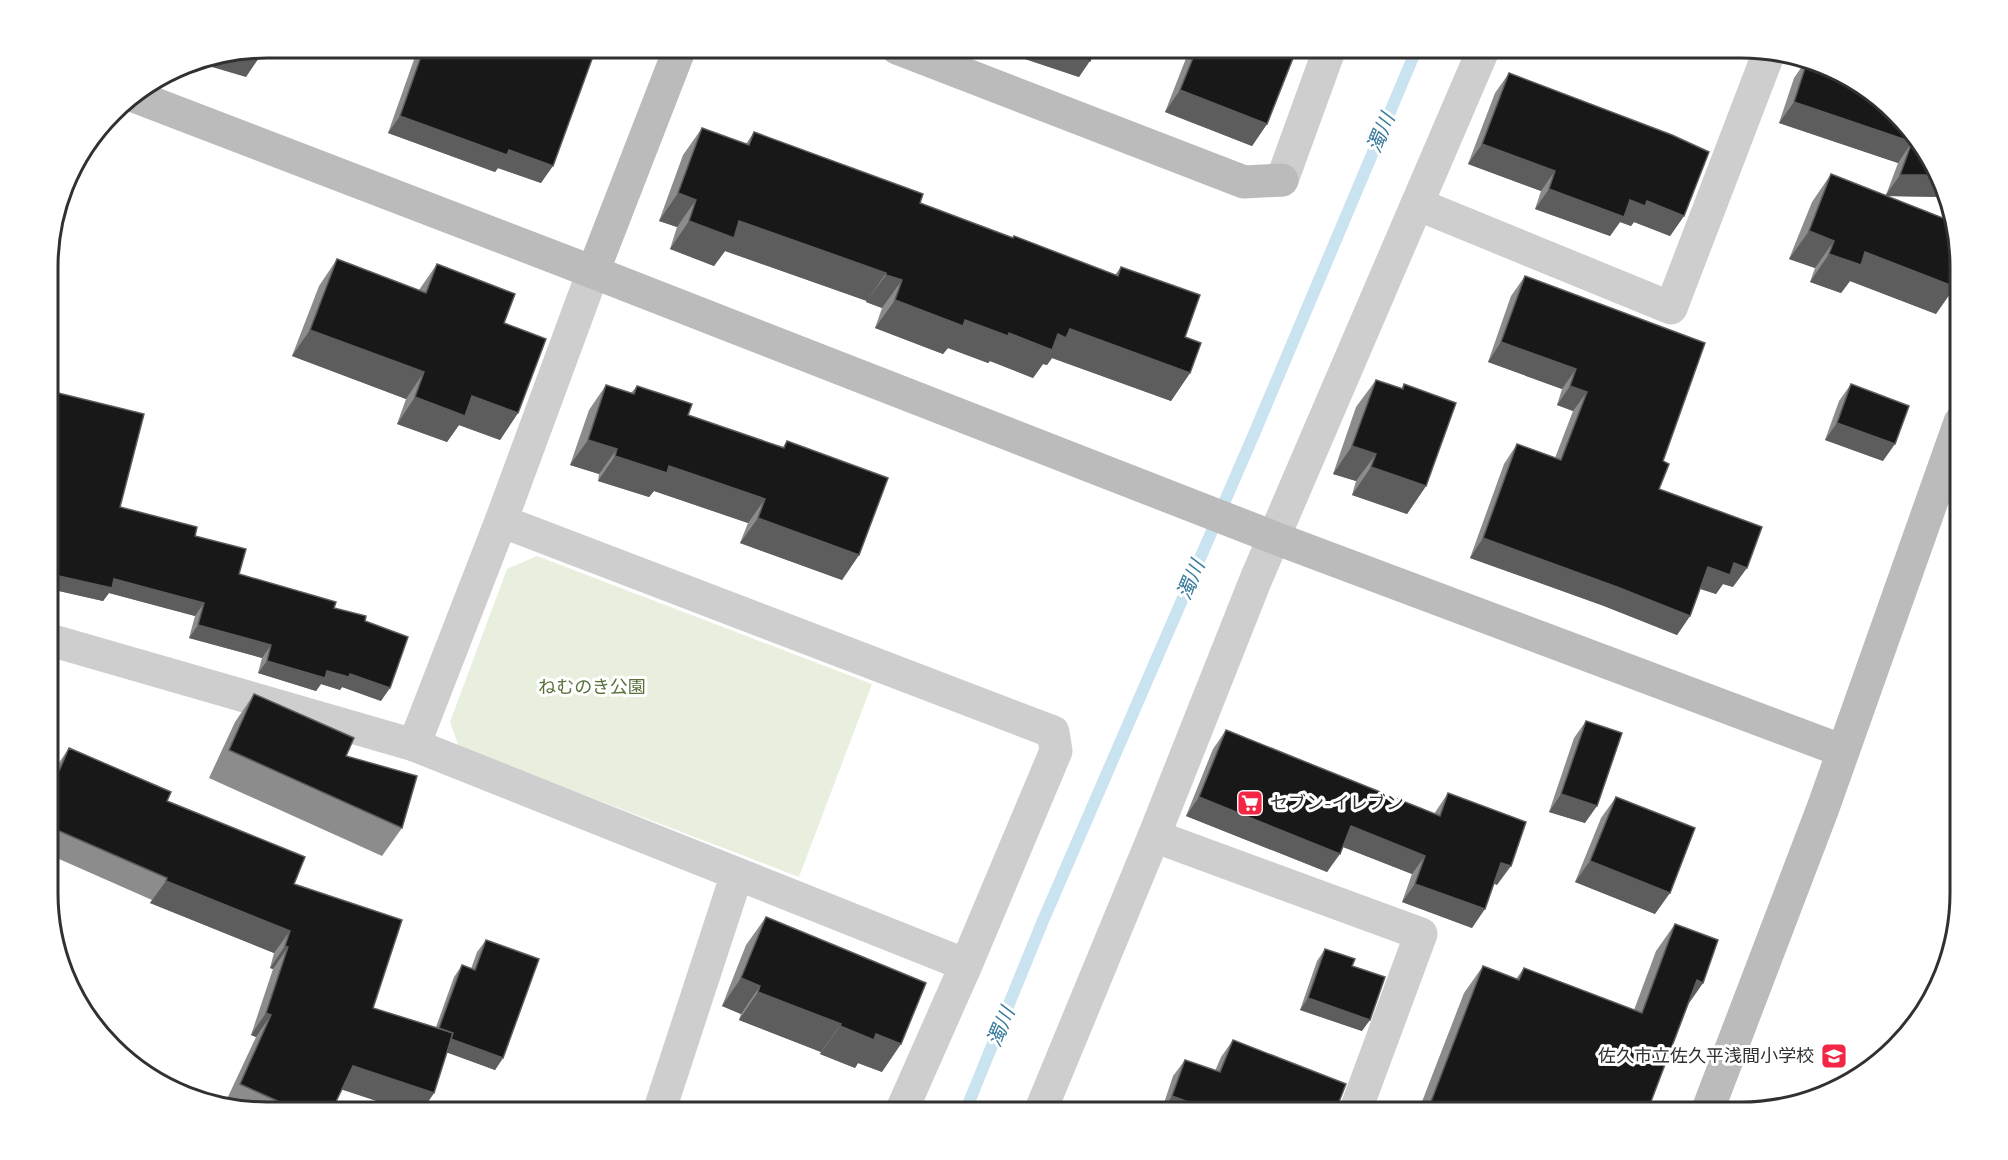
<svg xmlns="http://www.w3.org/2000/svg" width="2008" height="1160" font-family="'Nunito Sans','Noto Sans JP',sans-serif">
  <rect width="100%" height="100%" fill="#fff"/>
  <polygon fill="#e8efde" points="537,556 872,684 799,877 459,747 450,722 507,569"/>
  <g fill="none" stroke-linecap="round" stroke-linejoin="round">
    <polyline stroke="#c9e3f0" stroke-width="12" points="965,1112 1042,923 1254,434 1417,48"/>
    <g stroke="#cecece" stroke-width="33">
      <polyline points="1282,180 1330,48"/>
      <polyline points="1417,204 1671,308 1768,55"/>
      <polyline points="501,521 1053,732 1056,751 966,965 901,1112"/>
      <polyline points="50,640 414,745 966,965"/>
      <polyline points="414,745 501,521 593,272"/>
      <polyline points="1154,836 1421,934 1355,1112"/>
      <polyline points="659,1112 737,874"/>
      <polyline points="1040,1112 1154,836 1256,579 1484,48"/>
    </g>
    <g stroke="#bbb" stroke-width="33">
      <polyline points="897,48 1244,182 1282,180"/>
      <polyline points="134,96 593,272 1275,538 1843,751"/>
      <polyline points="593,272 680,48"/>
      <polyline points="1707,1112 1823,808 1960,422"/>
    </g>
  </g>
  <g fill="#8c8c8c">
    <polygon points="420,48 469,48 482,53 485,48 596,48 541,183 498,168 495,172 388,133 417,51"/>
    <polygon points="1025,48 1095,48 1079,77 1022,58"/>
    <polygon points="1190,48 1297,48 1267,124 1252,146 1165,112"/>
    <polygon points="1803,65 1850,77 1923,146 1941,197 1887,196 1936,314 1850,281 1841,293 1810,282 1815,268 1789,259 1812,202 1831,174 1886,195 1898,163 1779,123 1794,78"/>
    <polygon points="1509,73 1684,216 1670,236 1634,222 1631,226 1620,222 1610,236 1535,209 1541,191 1468,164 1495,93"/>
    <polygon points="702,128 746,144 754,132 920,203 1115,275 1121,267 1185,337 1190,373 1171,401 1052,358 1047,365 1043,364 1033,378 990,361 988,363 948,348 943,354 875,328 882,308 866,302 867,301 725,251 714,266 670,249 677,227 659,221 683,155"/>
    <polygon points="337,259 419,290 437,264 504,323 518,413 500,440 459,425 447,442 397,424 406,399 292,356 319,286"/>
    <polygon points="1525,276 1663,461 1659,489 1733,587 1723,584 1716,594 1700,589 1690,616 1677,635 1604,606 1470,558 1504,464 1517,444 1555,458 1573,411 1557,405 1562,389 1488,362 1511,296"/>
    <polygon points="1376,380 1401,389 1404,384 1426,486 1407,514 1352,495 1356,481 1333,474 1356,407"/>
    <polygon points="1851,384 1883,461 1825,440 1839,401"/>
    <polygon points="606,385 631,393 637,386 688,415 783,447 787,441 859,555 842,580 740,543 748,523 654,491 649,497 598,481 599,474 570,465 589,410"/>
    <polygon points="50,391 120,507 195,536 239,574 334,608 365,621 381,701 342,687 340,690 321,684 316,691 258,673 262,658 189,638 195,616 109,593 103,601 50,589"/>
    <polygon points="254,694 346,756 402,828 382,856 209,778 235,722"/>
    <polygon points="1586,721 1585,823 1549,812 1574,738"/>
    <polygon points="1226,730 1434,814 1448,793 1497,885 1494,883 1472,928 1402,902 1412,874 1343,847 1327,872 1186,816 1213,749"/>
    <polygon points="69,748 167,801 294,884 373,1008 436,1027 454,977 462,965 471,969 477,952 486,940 503,1058 495,1070 447,1052 434,1093 421,1112 410,1112 342,1089 331,1112 267,1112 226,1101 256,1037 251,1035 273,969 270,968 274,953 150,903 152,900 50,855 50,779 54,770"/>
    <polygon points="1616,797 1655,914 1575,882 1601,818"/>
    <polygon points="766,917 882,1072 858,1063 855,1068 820,1054 821,1052 739,1020 741,1014 722,1006 746,945"/>
    <polygon points="1675,924 1703,983 1689,1003 1647,1112 1418,1112 1464,993 1483,966 1516,979 1524,968 1634,1010 1656,951"/>
    <polygon points="1325,949 1352,966 1362,1031 1300,1010 1317,961"/>
    <polygon points="1233,1040 1335,1112 1161,1112 1173,1076 1185,1060 1215,1071 1221,1057"/>
  </g>
  <g fill="#5d5d5d">
    <polygon points="1029,48 1052,48 1090,61 1079,77 1022,58"/>
    <polygon points="263,49 265,49 246,77 195,62"/>
    <polygon points="1180,90 1267,124 1252,146 1165,112"/>
    <polygon points="1794,102 1912,142 1898,163 1779,123"/>
    <polygon points="400,116 509,150 553,166 541,183 498,168 495,172 388,133"/>
    <polygon points="1482,144 1555,171 1541,191 1468,164"/>
    <polygon points="1900,175 1933,175 1941,197 1885,196"/>
    <polygon points="1549,189 1630,200 1647,201 1684,216 1670,236 1634,222 1631,226 1620,222 1610,236 1535,209"/>
    <polygon points="678,193 696,200 677,227 659,221"/>
    <polygon points="689,221 739,221 886,273 867,301 725,251 714,266 670,249"/>
    <polygon points="1809,231 1834,241 1815,268 1789,259"/>
    <polygon points="1865,252 1955,287 1936,314 1850,281 1841,293 1810,282 1829,254"/>
    <polygon points="886,275 902,280 882,308 866,302"/>
    <polygon points="895,300 965,320 1009,333 1058,334 1070,329 1190,373 1171,401 1052,358 1047,365 1043,364 1033,378 990,361 988,363 948,348 943,354 875,328"/>
    <polygon points="310,330 424,372 406,399 292,356"/>
    <polygon points="1501,342 1576,369 1562,389 1488,362"/>
    <polygon points="1570,386 1587,392 1573,411 1557,405"/>
    <polygon points="472,396 518,413 500,440 459,425 447,442 397,424 415,397"/>
    <polygon points="1837,423 1895,444 1883,461 1825,440"/>
    <polygon points="588,440 617,449 599,474 570,465"/>
    <polygon points="1352,446 1376,454 1356,481 1333,474"/>
    <polygon points="615,456 669,466 765,499 748,523 654,491 649,497 598,481"/>
    <polygon points="50,460 55,462 50,468"/>
    <polygon points="1371,467 1426,486 1407,514 1352,495"/>
    <polygon points="758,518 859,555 842,580 740,543"/>
    <polygon points="1483,538 1617,587 1690,616 1677,635 1604,606 1470,558"/>
    <polygon points="1734,563 1747,568 1733,587 1723,584 1716,594 1695,587 1708,567"/>
    <polygon points="50,574 114,579 204,603 195,616 109,593 103,601 50,589"/>
    <polygon points="198,625 271,645 262,658 189,638"/>
    <polygon points="267,661 350,674 390,688 381,701 342,687 340,690 321,684 316,691 258,673"/>
    <polygon points="1561,794 1597,806 1585,823 1549,812"/>
    <polygon points="1199,797 1340,854 1327,872 1186,816"/>
    <polygon points="1351,826 1425,856 1412,874 1338,845"/>
    <polygon points="1590,861 1670,893 1655,914 1575,882"/>
    <polygon points="1501,863 1511,866 1497,885 1488,881"/>
    <polygon points="166,881 290,931 274,953 150,903"/>
    <polygon points="1415,884 1485,909 1472,928 1402,902"/>
    <polygon points="285,946 288,947 273,969 270,968"/>
    <polygon points="741,978 760,986 741,1014 722,1006"/>
    <polygon points="1697,980 1703,983 1684,1010"/>
    <polygon points="758,992 841,1024 821,1052 739,1020"/>
    <polygon points="1308,998 1370,1020 1362,1031 1300,1010"/>
    <polygon points="266,1013 271,1015 256,1037 251,1035"/>
    <polygon points="840,1026 876,1034 901,1044 882,1072 858,1063 855,1068 820,1054"/>
    <polygon points="437,1034 503,1058 495,1070 429,1046"/>
    <polygon points="353,1066 434,1093 421,1112 410,1112 337,1088"/>
    <polygon points="1172,1096 1191,1103 1185,1112 1161,1112"/>
    <polygon points="1190,1105 1206,1112 1186,1112"/>
  </g>
  <g fill="#181818" stroke="#5d5d5d" stroke-width="1.5">
    <polygon points="424,48 469,48 486,54 488,48 516,48 520,49 520,48 596,48 553,166 509,150 507,155 400,116"/>
    <polygon points="1052,48 1095,48 1090,61"/>
    <polygon points="1197,48 1297,48 1267,124 1180,90"/>
    <polygon points="1806,65 1850,77 1923,146 1933,175 1900,175 1912,142 1794,102"/>
    <polygon points="1509,73 1672,135 1709,152 1684,216 1647,201 1645,206 1630,200 1624,217 1549,189 1555,171 1482,144"/>
    <polygon points="702,128 749,145 754,132 923,194 920,203 1013,238 1014,236 1118,276 1121,267 1200,295 1185,337 1201,343 1190,373 1070,329 1066,338 1058,334 1052,350 1009,333 1008,336 965,320 963,326 895,300 902,280 886,275 886,273 739,221 734,238 689,221 696,200 678,193"/>
    <polygon points="1831,174 1948,220 1960,252 1960,276 1955,287 1865,252 1861,265 1829,254 1834,241 1809,231"/>
    <polygon points="337,259 426,293 437,264 515,294 504,323 546,339 518,413 472,396 465,416 415,397 424,372 310,330"/>
    <polygon points="1525,276 1705,343 1663,461 1669,464 1659,489 1762,527 1747,568 1734,563 1730,575 1708,567 1690,616 1617,587 1483,538 1517,444 1561,460 1587,392 1570,386 1576,369 1501,342"/>
    <polygon points="1376,380 1403,389 1404,384 1456,403 1426,486 1371,467 1376,454 1352,446"/>
    <polygon points="1851,384 1909,406 1895,444 1837,423"/>
    <polygon points="606,385 634,394 637,386 692,404 688,415 784,448 787,441 888,478 859,555 758,518 765,499 669,466 667,473 615,456 617,449 588,440"/>
    <polygon points="50,391 144,414 120,507 197,527 195,536 246,549 239,574 336,602 334,608 366,616 365,621 408,637 390,688 350,674 349,677 327,671 325,678 267,661 271,645 198,625 204,603 114,579 112,588 50,574 50,482 55,462 50,460"/>
    <polygon points="254,694 354,738 346,756 417,776 402,828 229,750"/>
    <polygon points="1586,721 1622,733 1597,806 1561,794"/>
    <polygon points="1226,730 1440,816 1448,793 1526,822 1511,866 1501,863 1485,909 1415,884 1425,856 1351,826 1340,854 1199,797"/>
    <polygon points="69,748 171,792 167,801 305,857 294,884 402,920 373,1008 453,1033 434,1093 353,1066 331,1112 302,1112 240,1084 271,1015 266,1013 288,947 285,946 290,931 166,881 167,878 50,827 50,792"/>
    <polygon points="1616,797 1695,828 1670,893 1590,861"/>
    <polygon points="766,917 926,983 901,1044 876,1034 874,1040 840,1026 841,1024 758,992 760,986 741,978"/>
    <polygon points="1675,924 1718,940 1703,983 1697,980 1647,1112 1427,1112 1483,966 1519,980 1524,968 1642,1013"/>
    <polygon points="486,940 539,959 503,1058 451,1039 453,1033 439,1028 462,965 475,970"/>
    <polygon points="1325,949 1355,959 1352,966 1385,977 1370,1020 1308,998"/>
    <polygon points="1233,1040 1346,1084 1335,1112 1206,1112 1190,1105 1191,1103 1172,1096 1185,1060 1220,1072"/>
    <polygon points="706,1108 716,1112 705,1112"/>
  </g>
  <defs>
    <symbol id="supermarket-square" viewBox="-11 -11 22 22"><rect x="-9" y="-9" width="18" height="18" rx="4" fill="#f32745" stroke="#fff"/><path d="M-6-5.5h2.5l.6 2H6L4.5 2H-2.5L-4.4-4H-6ZM-1.5 3.2a1.3 1.3 0 1 0 .1 0ZM3 3.2a1.3 1.3 0 1 0 .1 0Z" fill="#fff"/></symbol>
    <symbol id="school-square" viewBox="-11 -11 22 22"><rect x="-9" y="-9" width="18" height="18" rx="4" fill="#f32745" stroke="#fff"/><path d="M0-5L7-2L0 1L-7-2ZM-4 1L0 2.5L4 1V4Q0 6-4 4Z" fill="#fff"/></symbol>
  </defs>
  <g fill-rule="evenodd">
    <use href="#supermarket-square" x="1235" y="788" width="30" height="30"/>
    <use href="#school-square" x="1819" y="1041" width="30" height="30"/>
  </g>
  <g text-anchor="middle" dominant-baseline="central" stroke-width="6" stroke-linejoin="round" paint-order="stroke">
    <g font-size="18" fill="#58713a" stroke="#fff">
      <text x="592" y="687">ねむのき公園</text>
    </g>
    <g font-size="18" fill="#313131" stroke="#fff" text-anchor="start">
      <text x="1270" y="803">セブン-イレブン</text>
      <text x="1814" y="1056" text-anchor="end">佐久市立佐久平浅間小学校</text>
    </g>
    <g font-size="20" font-style="italic" fill="#377b9b" stroke="#fff">
      <text transform="translate(1381 133) rotate(-67)">濁川</text>
      <text transform="translate(1191 580) rotate(-67)">濁川</text>
      <text transform="translate(1001 1027) rotate(-67)">濁川</text>
    </g>
  </g>
  <path d="M0 0H2008V1160H0ZM267 58H1741A209 209 0 0 1 1950 267V893A209 209 0 0 1 1741 1102H267A209 209 0 0 1 58 893V267A209 209 0 0 1 267 58Z" fill="#fff" fill-rule="evenodd"/>
  <path fill="none" stroke="#313131" stroke-width="3" d="M267 58H1741A209 209 0 0 1 1950 267V893A209 209 0 0 1 1741 1102H267A209 209 0 0 1 58 893V267A209 209 0 0 1 267 58Z"/>
</svg>
